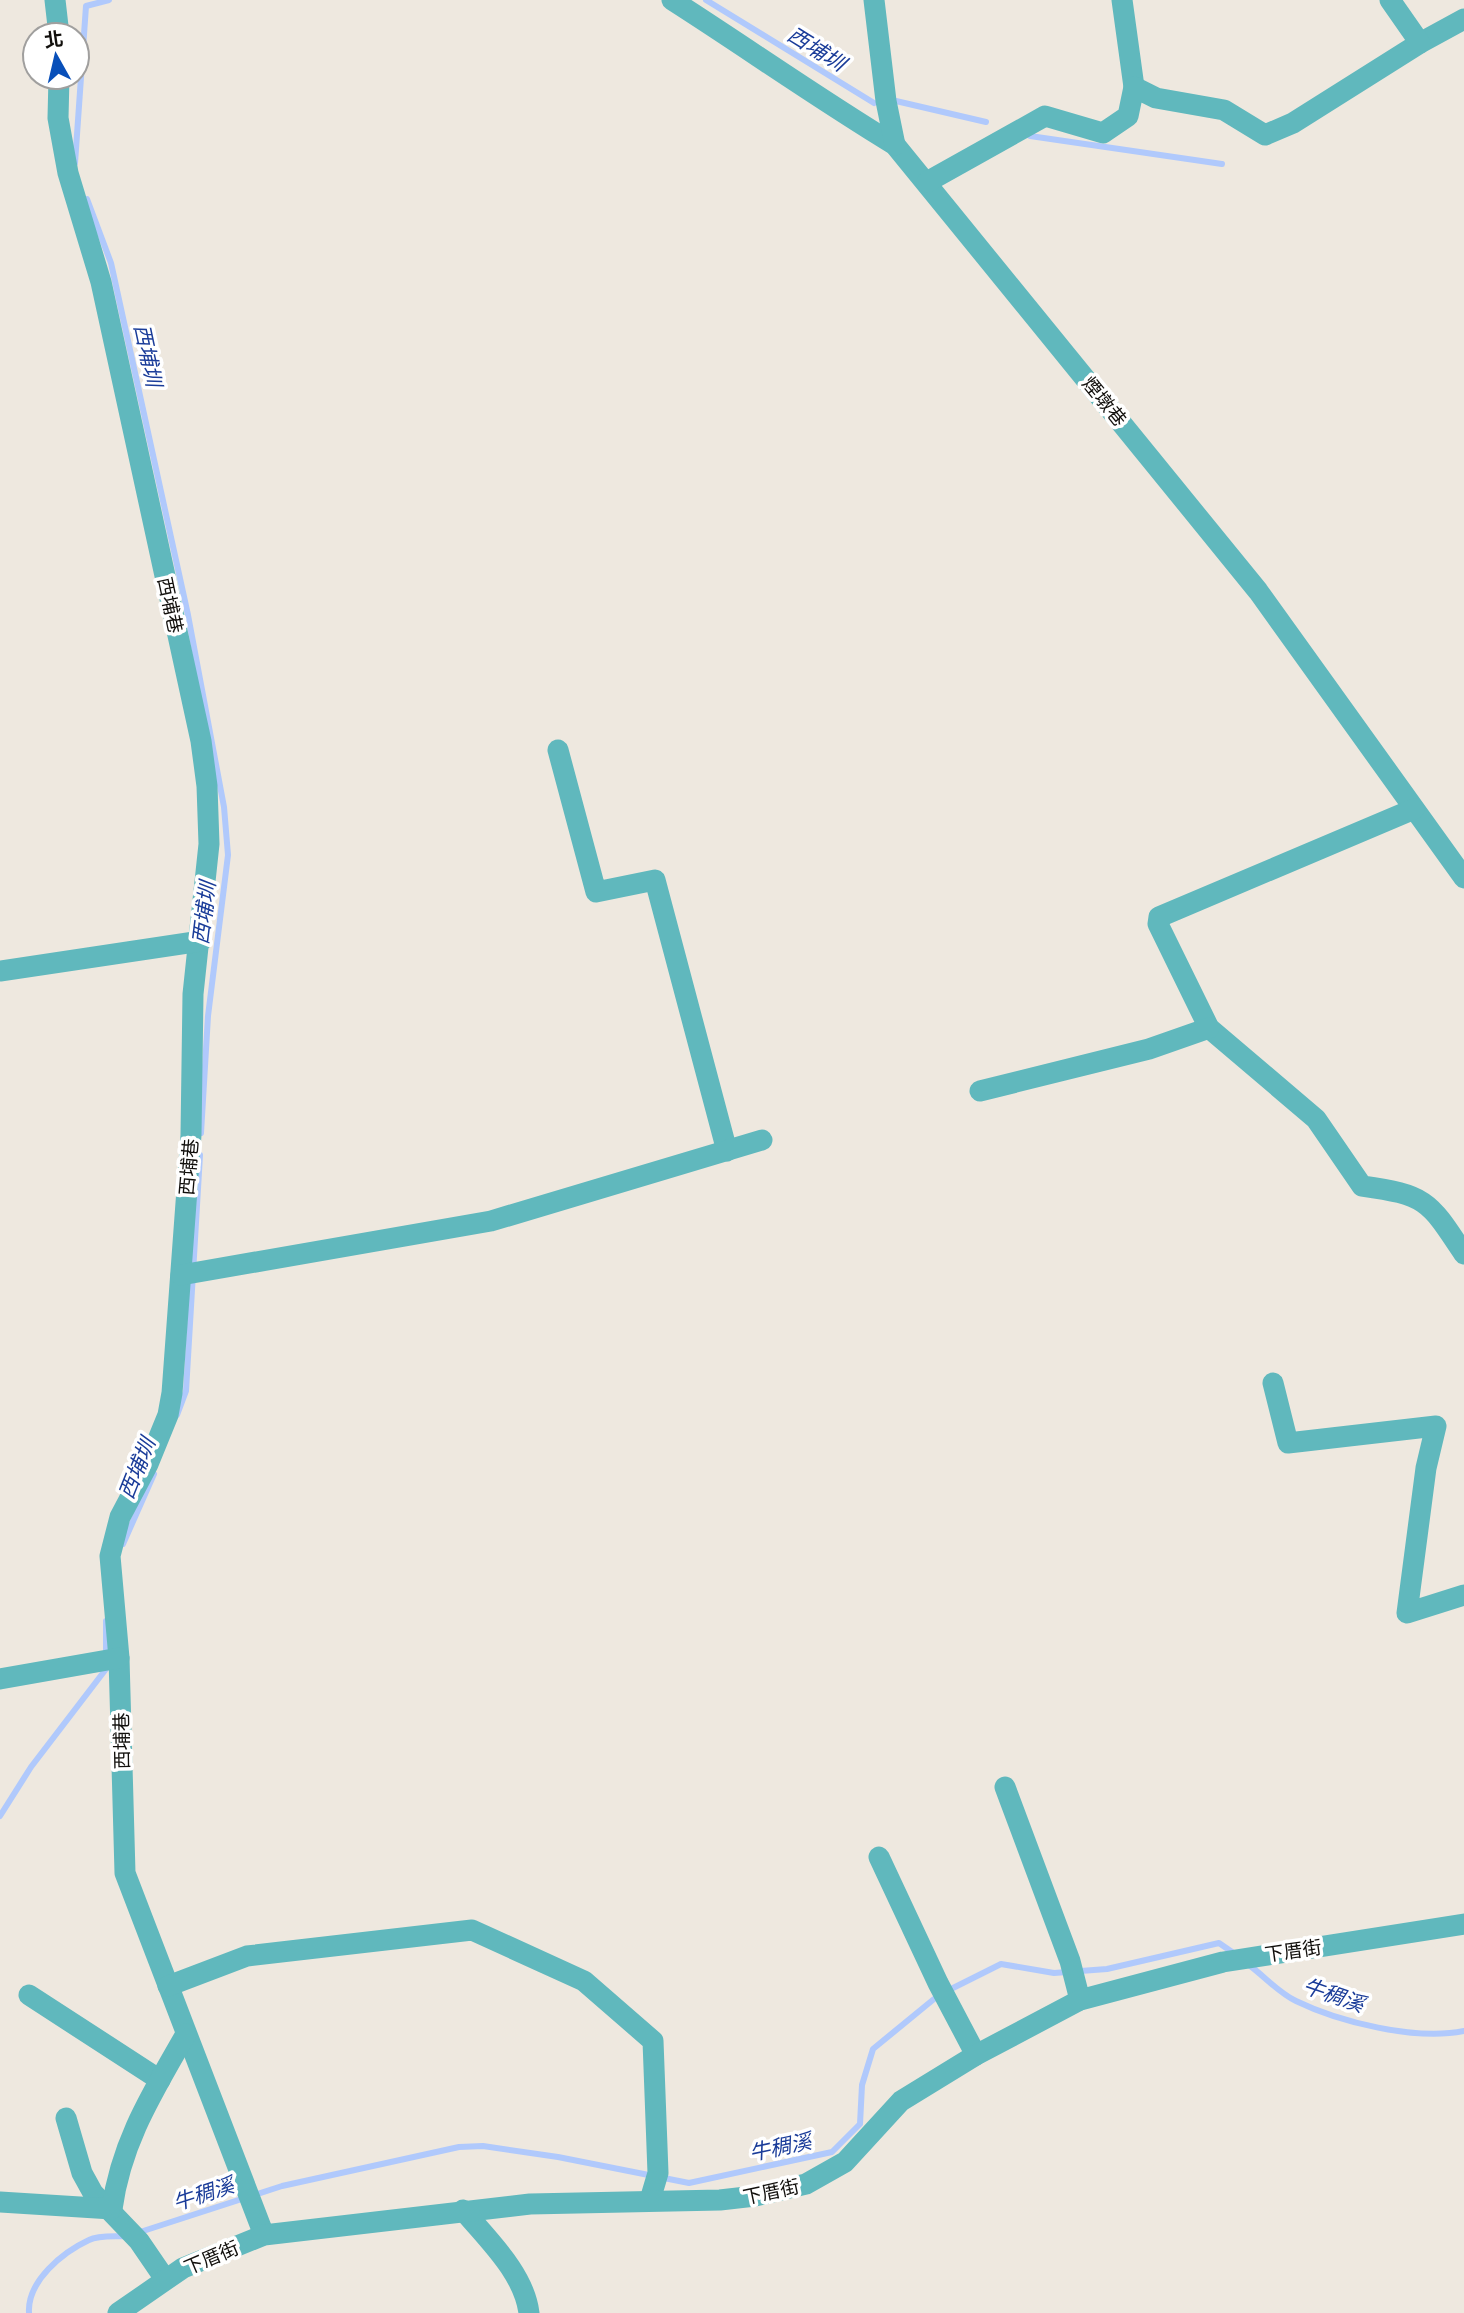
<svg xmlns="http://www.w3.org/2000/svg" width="1464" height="2313" font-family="Lato,'Noto Sans TC',sans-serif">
  <rect width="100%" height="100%" fill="#eee8df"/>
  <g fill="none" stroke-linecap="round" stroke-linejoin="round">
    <g stroke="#b0c9fc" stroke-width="6">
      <polyline points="706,0 874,103"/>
      <polyline points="896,101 986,122"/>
      <polyline points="1030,136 1222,164"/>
      <polyline points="75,163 86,6 109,0"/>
      <polyline points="87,199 111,263 188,615 224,807 228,855 208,1016 201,1133"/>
      <polyline points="177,1415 186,1391 200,1155"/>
      <polyline points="123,1544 154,1474"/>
      <polyline points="0,1816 31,1767 106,1669 106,1621"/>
      <path d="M1249,1965C1264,1976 1279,1993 1296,2001C1339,2022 1416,2041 1464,2031"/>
      <polyline points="137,2233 282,2186 459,2147 483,2146 558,2157 689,2183 832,2152 860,2124 862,2085 873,2049 934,1999 953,1988 1001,1964 1054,1973 1107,1969 1219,1943 1235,1954"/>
      <path d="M29,2313C27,2281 63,2252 89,2240C99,2235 115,2237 127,2236"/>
    </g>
    <g stroke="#60b8bd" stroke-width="21">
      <polyline points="55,0 59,35"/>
      <path d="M672,0C747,48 819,99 895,145L1258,591L1464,878"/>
      <polyline points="874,0 886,101 895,145"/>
      <polyline points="1122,0 1134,87"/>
      <polyline points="1420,43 1464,19"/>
      <polyline points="59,77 58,118 68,173 101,282 201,741 207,786 209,844 193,994 191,1135 172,1393 168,1415 148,1464 120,1517 110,1556 119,1658 125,1873 264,2235"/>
      <polyline points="927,182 1045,116 1103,133 1128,116 1134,87 1156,98 1224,110 1265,135 1293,123 1420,43 1390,0"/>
      <polyline points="558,750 596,892 655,880 727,1151"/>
      <path d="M1414,809L1159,917L1158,924L1209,1028L1316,1119L1362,1186C1427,1195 1429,1201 1464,1254"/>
      <polyline points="0,971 201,941"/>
      <polyline points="980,1091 1149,1049 1209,1028"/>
      <polyline points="181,1275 491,1221 762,1140"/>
      <polyline points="1273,1383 1288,1443 1436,1426 1426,1468 1407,1613 1464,1595"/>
      <polyline points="0,1679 119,1658"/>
      <polyline points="1005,1787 1070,1961 1080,2000"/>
      <polyline points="879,1857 938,1983 976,2055"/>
      <polyline points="168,1986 247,1956 472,1930 584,1981 653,2041 658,2173 650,2200"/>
      <polyline points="29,1995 160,2080"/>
      <polyline points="66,2118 82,2173 93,2193 139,2241 165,2279"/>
      <path d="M0,2202L112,2209C121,2142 153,2092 186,2034"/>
      <path d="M463,2210C488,2240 524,2273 529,2313"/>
      <polyline points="118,2313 183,2268 264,2235 530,2204 720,2200 755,2196 806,2184 845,2162 901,2101 976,2055 1080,2000 1223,1962 1464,1924"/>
    </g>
  </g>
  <g text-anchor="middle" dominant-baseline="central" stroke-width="7" stroke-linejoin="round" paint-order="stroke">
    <g font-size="19" fill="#110f0c" stroke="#fff">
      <text transform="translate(1105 401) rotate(51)">煙墩巷</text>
      <text transform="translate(171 605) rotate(78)">西埔巷</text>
      <text transform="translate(188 1167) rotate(-85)">西埔巷</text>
      <text transform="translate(121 1741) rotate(-91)">西埔巷</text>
      <text transform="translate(1293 1950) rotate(-8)">下厝街</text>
      <text transform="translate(771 2191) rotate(-12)">下厝街</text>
      <text transform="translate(211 2257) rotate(-23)">下厝街</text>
    </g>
    <g font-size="21" font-style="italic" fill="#1a3c99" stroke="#fff">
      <text transform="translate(817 48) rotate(32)">西埔圳</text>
      <text transform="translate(149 355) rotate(78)">西埔圳</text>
      <text transform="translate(203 913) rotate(-83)">西埔圳</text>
      <text transform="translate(136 1468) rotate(-68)">西埔圳</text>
      <text transform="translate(1334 1994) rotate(19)">牛稠溪</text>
      <text transform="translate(780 2146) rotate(-12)">牛稠溪</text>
      <text transform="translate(203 2193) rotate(-18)">牛稠溪</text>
    </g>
  </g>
  <g transform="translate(56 56) rotate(352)"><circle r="33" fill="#ffffff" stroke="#a09f9e" stroke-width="2"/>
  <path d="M0-5L12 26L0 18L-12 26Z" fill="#084fb9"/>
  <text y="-10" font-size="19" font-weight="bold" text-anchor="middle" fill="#110f0c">北</text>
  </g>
</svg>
